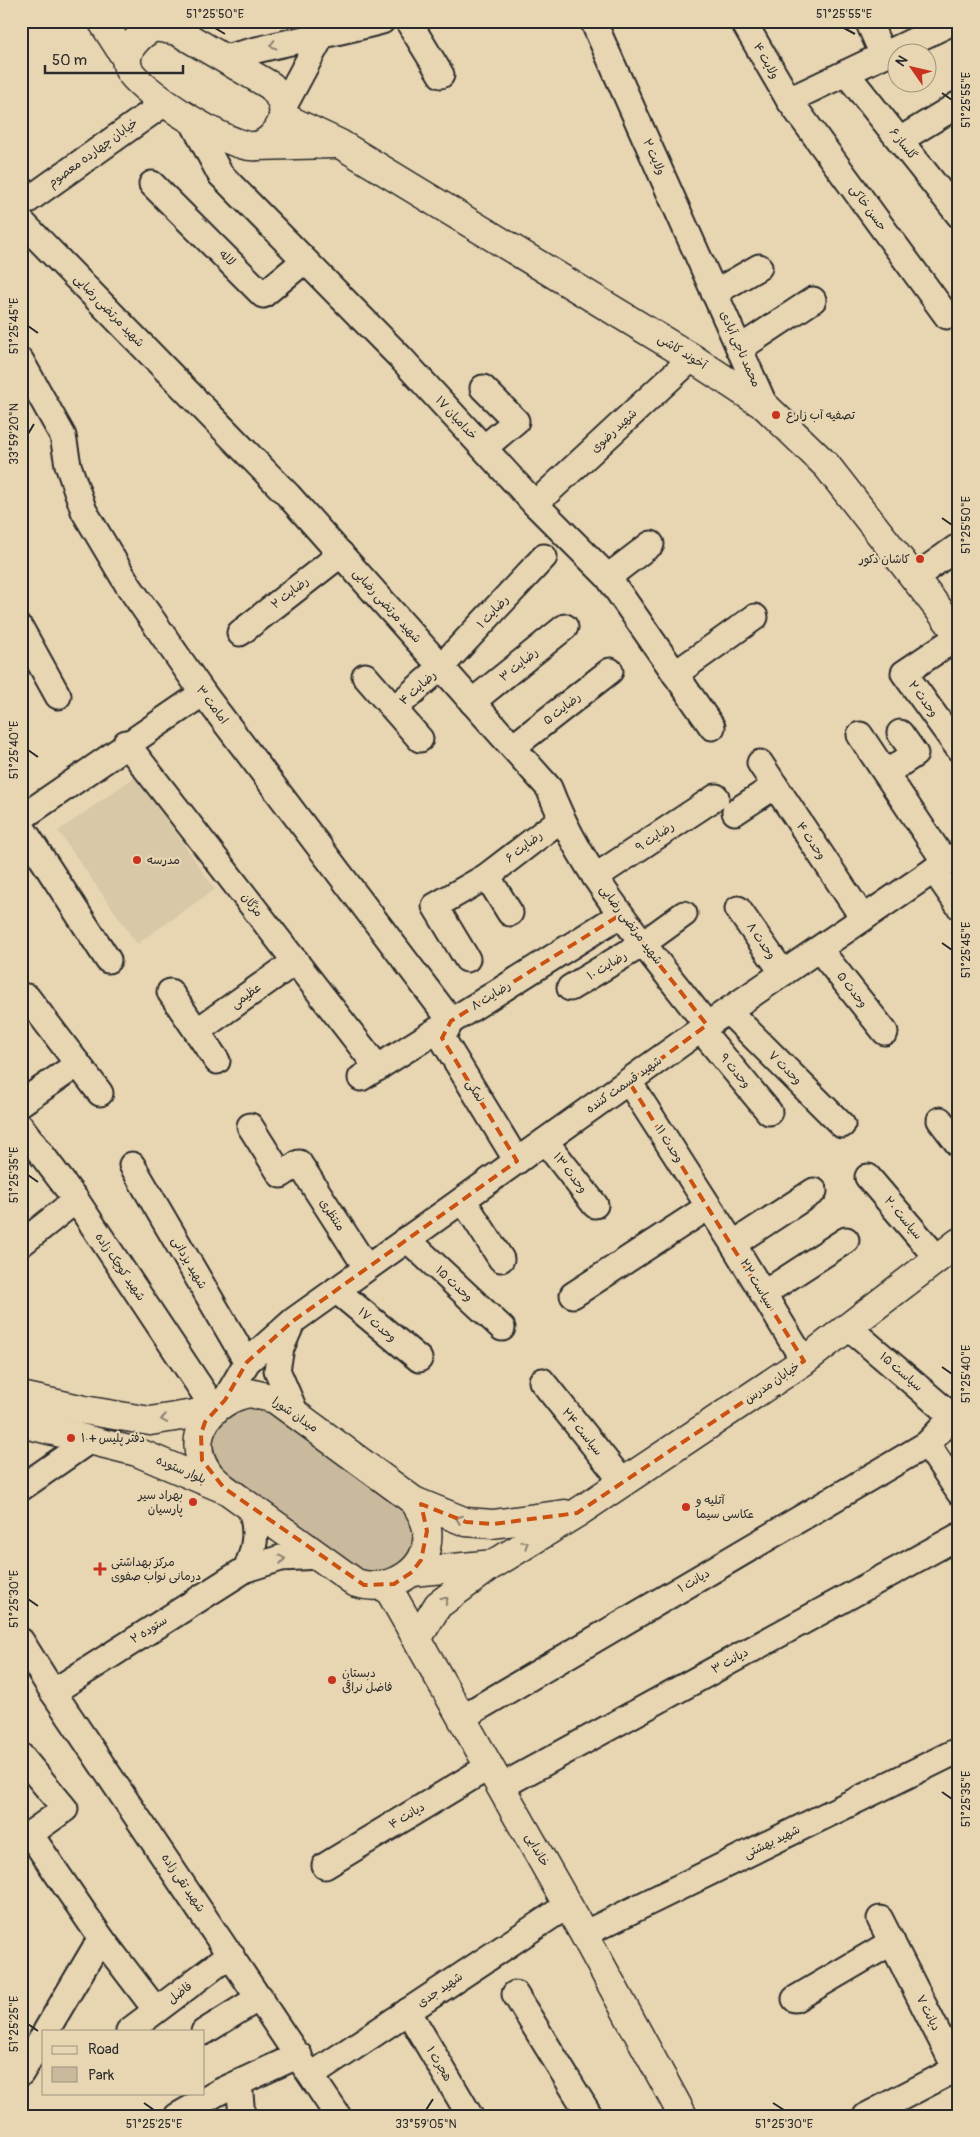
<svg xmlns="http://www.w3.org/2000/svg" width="980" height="2137" font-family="Pangolin,'Playpen Sans Arabic',sans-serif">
  <rect width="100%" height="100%" fill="#e8d6b3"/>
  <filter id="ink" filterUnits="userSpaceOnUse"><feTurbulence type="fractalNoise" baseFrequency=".02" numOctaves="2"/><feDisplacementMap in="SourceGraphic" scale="10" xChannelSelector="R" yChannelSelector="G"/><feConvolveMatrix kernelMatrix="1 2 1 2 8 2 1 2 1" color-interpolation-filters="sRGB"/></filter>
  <g filter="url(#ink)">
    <polygon fill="#d8c8a8" points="136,776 215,889 137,944 58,831"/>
    <path fill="#c9ba9d" stroke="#7a7264" d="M250,1406L267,1412L408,1515C423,1551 400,1579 361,1570L224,1469C211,1453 206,1426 227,1413C233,1409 243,1408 250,1406Z"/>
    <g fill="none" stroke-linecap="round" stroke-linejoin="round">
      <defs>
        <g id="minor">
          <polyline points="408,21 441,75"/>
          <polyline points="593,21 765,406"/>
          <polyline points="743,21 789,100 947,316"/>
          <polyline points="868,21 883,55"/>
          <path d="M226,58C278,43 330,35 382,21"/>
          <polyline points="846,73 959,215"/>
          <polyline points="789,100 955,21"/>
          <polyline points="284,106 321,37"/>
          <polyline points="191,119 220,174 400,357 535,504 608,577 712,727"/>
          <polyline points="900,140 959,104"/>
          <polyline points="152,184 263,295 304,261"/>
          <polyline points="21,205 166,102"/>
          <path d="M21,221L288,495L549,788C583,877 649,950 707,1025"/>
          <polyline points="714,293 759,267"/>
          <polyline points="739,349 813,300"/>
          <polyline points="21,361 63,436 68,465 84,511 128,585 203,693 451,1021 442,1038 517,1161"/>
          <polyline points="483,388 516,421 484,448"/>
          <polyline points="535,504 692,358"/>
          <polyline points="608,577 651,544"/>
          <polyline points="914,578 956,548"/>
          <polyline points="21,629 58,696"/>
          <polyline points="240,633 341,554"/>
          <polyline points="959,636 904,673 959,749"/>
          <polyline points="675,674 755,617"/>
          <polyline points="365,676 420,739"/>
          <polyline points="472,702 565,627"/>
          <polyline points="394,709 441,667 544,557"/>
          <polyline points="860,735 945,862"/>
          <polyline points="126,743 378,1068"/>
          <polyline points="513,747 610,671"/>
          <polyline points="760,763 863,918"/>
          <polyline points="886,773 915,754 900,733"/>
          <polyline points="735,812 775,786"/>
          <polyline points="21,818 203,693"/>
          <polyline points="21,826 108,960"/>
          <polyline points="934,870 959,906"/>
          <polyline points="487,876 510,913"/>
          <polyline points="595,877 716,797"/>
          <polyline points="738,909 783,973"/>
          <polyline points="819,949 885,1032"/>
          <polyline points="467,959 435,906 487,876 561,819"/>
          <polyline points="570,988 644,943 684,914"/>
          <polyline points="170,992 217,1061"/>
          <polyline points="21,1001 27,997 100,1093"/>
          <polyline points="728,1011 842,1125"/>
          <polyline points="701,1030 769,1112"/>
          <polyline points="197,1031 296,961"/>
          <polyline points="361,1078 620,915"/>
          <polyline points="629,1082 733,1244 804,1361"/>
          <polyline points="21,1103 78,1064"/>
          <polyline points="940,1120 959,1145"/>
          <polyline points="250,1126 281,1175 299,1163 366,1267"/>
          <polyline points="21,1127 76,1200 206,1396 212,1411"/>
          <polyline points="545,1141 595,1205"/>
          <polyline points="132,1165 247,1362"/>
          <polyline points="868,1177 938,1259"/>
          <polyline points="463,1200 501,1259"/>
          <polyline points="407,1239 502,1328"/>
          <polyline points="21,1244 76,1200"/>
          <polyline points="733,1244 814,1191"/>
          <polyline points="336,1290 419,1359"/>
          <polyline points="763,1294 846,1240"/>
          <polyline points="573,1295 708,1207"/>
          <polyline points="291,1325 281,1348 277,1370 296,1414"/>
          <polyline points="848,1327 953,1417"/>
          <polyline points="542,1381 623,1482"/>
          <polyline points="225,1400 247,1362 293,1321 707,1025 959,853"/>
          <polyline points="927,1444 959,1492"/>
          <polyline points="21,1488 90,1440"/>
          <path d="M246,1569C256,1548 258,1529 250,1507"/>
          <polyline points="21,1641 53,1692 338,2116"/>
          <polyline points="53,1692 246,1569 281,1558 319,1556"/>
          <polyline points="461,1718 927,1444 959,1410"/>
          <polyline points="21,1756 65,1809 30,1834 101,1938 156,2010"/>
          <polyline points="502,1786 959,1536"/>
          <polyline points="325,1866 490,1766"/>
          <polyline points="584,1934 959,1750"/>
          <polyline points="515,1994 590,2116"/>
          <polyline points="795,1999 892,1942"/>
          <polyline points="408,2011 470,2116"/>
          <polyline points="46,2031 101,1938"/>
          <polyline points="129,2031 231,1954"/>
          <polyline points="204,2032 260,1997"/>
          <polyline points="21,2073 44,2035"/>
          <polyline points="312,2075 568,1905"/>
          <polyline points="239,2083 242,2116"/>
          <polyline points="177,2116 219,2092 299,2055"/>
          <polyline points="866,2116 956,2069 880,1919"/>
        </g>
        <g id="major">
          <polyline points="102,21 127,60"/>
          <path d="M155,27L177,31L271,86C281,97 287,109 281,124C277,133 267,144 256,146C233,151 137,90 128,68C121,51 141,33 155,27Z"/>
          <polyline points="283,117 340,144 692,358 765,406 827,466 959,635"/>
          <polyline points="256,146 334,144"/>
          <path d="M250,1393L275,1399L414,1501C420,1510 425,1518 427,1529C432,1570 391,1594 356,1583L224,1488C218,1483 211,1478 207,1471C183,1436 213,1399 250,1393Z"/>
          <polyline points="21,1396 84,1410 150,1421 212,1411"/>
          <polyline points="21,1423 137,1452 222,1488"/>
          <polyline points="414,1501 466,1522 493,1524 565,1514"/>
          <polyline points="412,1572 494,1564 577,1513 804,1361 959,1242"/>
          <polyline points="387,1586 584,1934 683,2116"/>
          <polyline points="417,1639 438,1605 493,1564"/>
        </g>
      </defs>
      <use href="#minor" stroke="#2b2b2b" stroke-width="29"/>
      <use href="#major" stroke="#2b2b2b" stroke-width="31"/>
      <use href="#minor" stroke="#e8d6b3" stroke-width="25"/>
      <use href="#major" stroke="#e8d6b3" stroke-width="28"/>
    </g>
    <defs><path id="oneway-chevron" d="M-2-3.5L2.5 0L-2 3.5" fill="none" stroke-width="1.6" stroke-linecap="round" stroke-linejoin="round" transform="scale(1.25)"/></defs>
    <g stroke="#8a806f">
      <use href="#oneway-chevron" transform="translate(273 45) rotate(166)"/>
      <use href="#oneway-chevron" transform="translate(164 1419) rotate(171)"/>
      <use href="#oneway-chevron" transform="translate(459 1519) rotate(-159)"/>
      <use href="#oneway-chevron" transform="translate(525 1544) rotate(-32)"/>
      <use href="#oneway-chevron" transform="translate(282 1559) rotate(-9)"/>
      <use href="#oneway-chevron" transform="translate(445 1600) rotate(-37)"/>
    </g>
  </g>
  <path fill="none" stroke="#cc5211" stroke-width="4" stroke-dasharray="10 6" stroke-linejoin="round" d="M620,915L707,1025L629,1082L804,1361L577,1513L493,1524L466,1522L421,1504L427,1531L421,1560L412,1572L394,1584L364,1585L224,1488L202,1460L201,1434L205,1422L225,1400L247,1362L293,1321L517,1161L442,1038L451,1021Z"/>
  <path fill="none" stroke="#2b2b2b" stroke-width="2" d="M215,28L225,34M844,28L855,34M942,93L952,100M28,326L38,333M28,434L34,424M942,518L952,525M28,750L38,757M942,943L952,950M28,1175L38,1182M942,1367L952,1374M28,1599L38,1606M942,1792L952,1799M28,2024L38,2031M144,2103L154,2110M773,2103L784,2110M426,2110L433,2099"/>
  <g fill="#c8321e" stroke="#e8d6b3" stroke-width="2">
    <circle cx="776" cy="415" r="5"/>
    <circle cx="920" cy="559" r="5"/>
    <circle cx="137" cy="860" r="5"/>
    <circle cx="71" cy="1438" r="5"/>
    <circle cx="193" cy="1502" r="5"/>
    <circle cx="686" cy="1507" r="5"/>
    <path d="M97.5 1561.5h5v5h5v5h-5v5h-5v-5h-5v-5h5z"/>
    <circle cx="332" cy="1680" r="5"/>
  </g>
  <g text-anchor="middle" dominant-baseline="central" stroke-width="4.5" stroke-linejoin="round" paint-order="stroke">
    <g font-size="12" fill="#2b2b2b" stroke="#e8d6b3">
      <text transform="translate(766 61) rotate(60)">ولایت ۴</text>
      <text transform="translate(903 144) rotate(52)">گلساز ۶</text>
      <text transform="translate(93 153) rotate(-36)">خیابان چهارده معصوم</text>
      <text transform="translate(654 157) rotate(66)">ولایت ۲</text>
      <text transform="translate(868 208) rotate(54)">حسن خاکی</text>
      <text transform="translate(227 258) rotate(45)">لاله</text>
      <text transform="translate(109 311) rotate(46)">شهید مرتضی رضایی</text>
      <text transform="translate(740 349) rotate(66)">محمد ناجی آبادی</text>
      <text transform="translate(682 352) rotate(32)">آخوند کاشی</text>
      <text transform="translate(456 418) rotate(47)">خدامیان ۱۷</text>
      <text transform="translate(614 431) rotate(-43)">شهید رضوی</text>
      <text transform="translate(290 593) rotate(-38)">رضایت ۲</text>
      <text transform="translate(387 606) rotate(48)">شهید مرتضی رضایی</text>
      <text transform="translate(493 612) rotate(-47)">رضایت ۱</text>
      <text transform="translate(519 665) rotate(-39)">رضایت ۳</text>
      <text transform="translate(418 688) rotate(-42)">رضایت ۴</text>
      <text transform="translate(923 699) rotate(54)">وحدت ۲</text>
      <text transform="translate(212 705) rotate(53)">امامت ۳</text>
      <text transform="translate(562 709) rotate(-38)">رضایت ۵</text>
      <text transform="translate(655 837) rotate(-34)">رضایت ۹</text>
      <text transform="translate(811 841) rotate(56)">وحدت ۴</text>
      <text transform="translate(524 847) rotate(-38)">رضایت ۶</text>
      <text transform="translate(252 905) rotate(52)">مژگان</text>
      <text transform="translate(631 925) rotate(53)">شهید مرتضی رضایی</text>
      <text transform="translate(761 941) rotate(55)">وحدت ۸</text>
      <text transform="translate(607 966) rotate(-31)">رضایت ۱۰</text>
      <text transform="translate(852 990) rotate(52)">وحدت ۵</text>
      <text transform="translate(246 996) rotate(-36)">عظیمی</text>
      <text transform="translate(491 996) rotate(-32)">رضایت ۸</text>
      <text transform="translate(785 1068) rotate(45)">وحدت ۷</text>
      <text transform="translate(735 1071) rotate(50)">وحدت ۹</text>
      <text transform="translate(624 1085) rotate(-35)">شهید قسمت کننده</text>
      <text transform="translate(475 1091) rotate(58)">نمکی</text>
      <text transform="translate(669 1144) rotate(58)">وحدت ۱۱</text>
      <text transform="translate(570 1173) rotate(52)">وحدت ۱۳</text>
      <text transform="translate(332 1215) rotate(57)">منتظری</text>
      <text transform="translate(903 1218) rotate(50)">سیاست ۲۰</text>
      <text transform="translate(189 1263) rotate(60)">شهید یزدانی</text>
      <text transform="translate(120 1267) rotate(56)">شهید کوچک زاده</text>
      <text transform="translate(454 1284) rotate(43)">وحدت ۱۵</text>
      <text transform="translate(757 1284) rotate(59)">سیاست ۲۲</text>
      <text transform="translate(377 1325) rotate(40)">وحدت ۱۷</text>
      <text transform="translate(901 1372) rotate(41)">سیاست ۱۵</text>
      <text transform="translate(772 1383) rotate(-34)">خیابان مدرس</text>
      <text transform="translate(295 1415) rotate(34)">میدان شورا</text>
      <text transform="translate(582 1432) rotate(51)">سیاست ۲۴</text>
      <text transform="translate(181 1470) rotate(23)">بلوار ستوده</text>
      <text transform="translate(694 1581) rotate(-30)">دیانت ۱</text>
      <text transform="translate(149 1630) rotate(-32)">ستوده ۲</text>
      <text transform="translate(730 1661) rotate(-29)">دیانت ۳</text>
      <text transform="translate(407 1816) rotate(-31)">دیانت ۴</text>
      <text transform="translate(772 1842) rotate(-26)">شهید بهشتی</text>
      <text transform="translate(537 1850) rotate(61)">خاندایی</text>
      <text transform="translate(183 1883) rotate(56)">شهید تقی زاده</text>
      <text transform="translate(440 1990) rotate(-34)">شهید جدی</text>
      <text transform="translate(180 1993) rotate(-37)">فاضل</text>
      <text transform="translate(928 2013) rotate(63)">دیانت ۷</text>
      <text transform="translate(439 2064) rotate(59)">هجرت ۱</text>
    </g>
    <g font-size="12" fill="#2b2b2b" stroke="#e8d6b3" text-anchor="start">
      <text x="786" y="415">تصفیه آب زارع</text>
      <text x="910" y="559" text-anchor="end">کاشان دکور</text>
      <text x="147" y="860">مدرسه</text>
      <text x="81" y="1438">دفتر پلیس +۱۰</text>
      <text x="183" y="1495" text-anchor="end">بهراد سیر<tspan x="183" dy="14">پارسیان</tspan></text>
      <text x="696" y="1500">آتلیه و<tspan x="696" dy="14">عکاسی سیما</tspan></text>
      <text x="111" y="1562">مرکز بهداشتی<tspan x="111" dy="14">درمانی نواب صفوی</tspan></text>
      <text x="342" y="1673">دبستان<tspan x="342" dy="14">فاضل نراقی</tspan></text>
    </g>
  </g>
  <rect width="980" height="2137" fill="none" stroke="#e8d6b3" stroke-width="55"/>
  <rect x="42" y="2030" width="162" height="65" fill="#e8d6b3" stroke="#9c927d"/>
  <rect x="52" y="2046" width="25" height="8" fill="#e8d6b3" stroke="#9c927d"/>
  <text x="88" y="2054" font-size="15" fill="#2b2b2b">Road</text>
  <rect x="52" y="2067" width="25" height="15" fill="#c9ba9d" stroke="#9c927d"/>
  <text x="88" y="2080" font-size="15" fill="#2b2b2b">Park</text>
  <g transform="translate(912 68) rotate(304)"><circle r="24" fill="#e8d6b3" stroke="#9c927d"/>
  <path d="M0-4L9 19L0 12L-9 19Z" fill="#c8321e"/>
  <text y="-8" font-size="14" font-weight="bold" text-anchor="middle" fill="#2b2b2b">N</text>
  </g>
  <path d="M45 65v8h138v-8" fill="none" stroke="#2b2b2b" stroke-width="2.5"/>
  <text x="52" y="65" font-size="15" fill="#2b2b2b" stroke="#e8d6b3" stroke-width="4" paint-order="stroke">50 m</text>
  <rect x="28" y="28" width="924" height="2082" fill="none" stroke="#2b2b2b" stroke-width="2"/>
  <g font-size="12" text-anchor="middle" fill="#2b2b2b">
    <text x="215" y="18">51°25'50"E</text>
    <text x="844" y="18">51°25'55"E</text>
    <text transform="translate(966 100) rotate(-90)" y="4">51°25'55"E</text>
    <text transform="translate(14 326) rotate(-90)" y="4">51°25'45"E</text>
    <text transform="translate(14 434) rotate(-90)" y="4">33°59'20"N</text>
    <text transform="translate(966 525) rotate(-90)" y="4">51°25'50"E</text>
    <text transform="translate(14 750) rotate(-90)" y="4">51°25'40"E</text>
    <text transform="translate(966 950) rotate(-90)" y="4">51°25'45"E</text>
    <text transform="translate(14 1175) rotate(-90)" y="4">51°25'35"E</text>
    <text transform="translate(966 1374) rotate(-90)" y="4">51°25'40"E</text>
    <text transform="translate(14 1599) rotate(-90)" y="4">51°25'30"E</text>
    <text transform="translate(966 1799) rotate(-90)" y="4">51°25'35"E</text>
    <text transform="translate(14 2024) rotate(-90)" y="4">51°25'25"E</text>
    <text x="154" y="2128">51°25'25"E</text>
    <text x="426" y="2128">33°59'05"N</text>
    <text x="784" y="2128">51°25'30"E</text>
  </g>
</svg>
